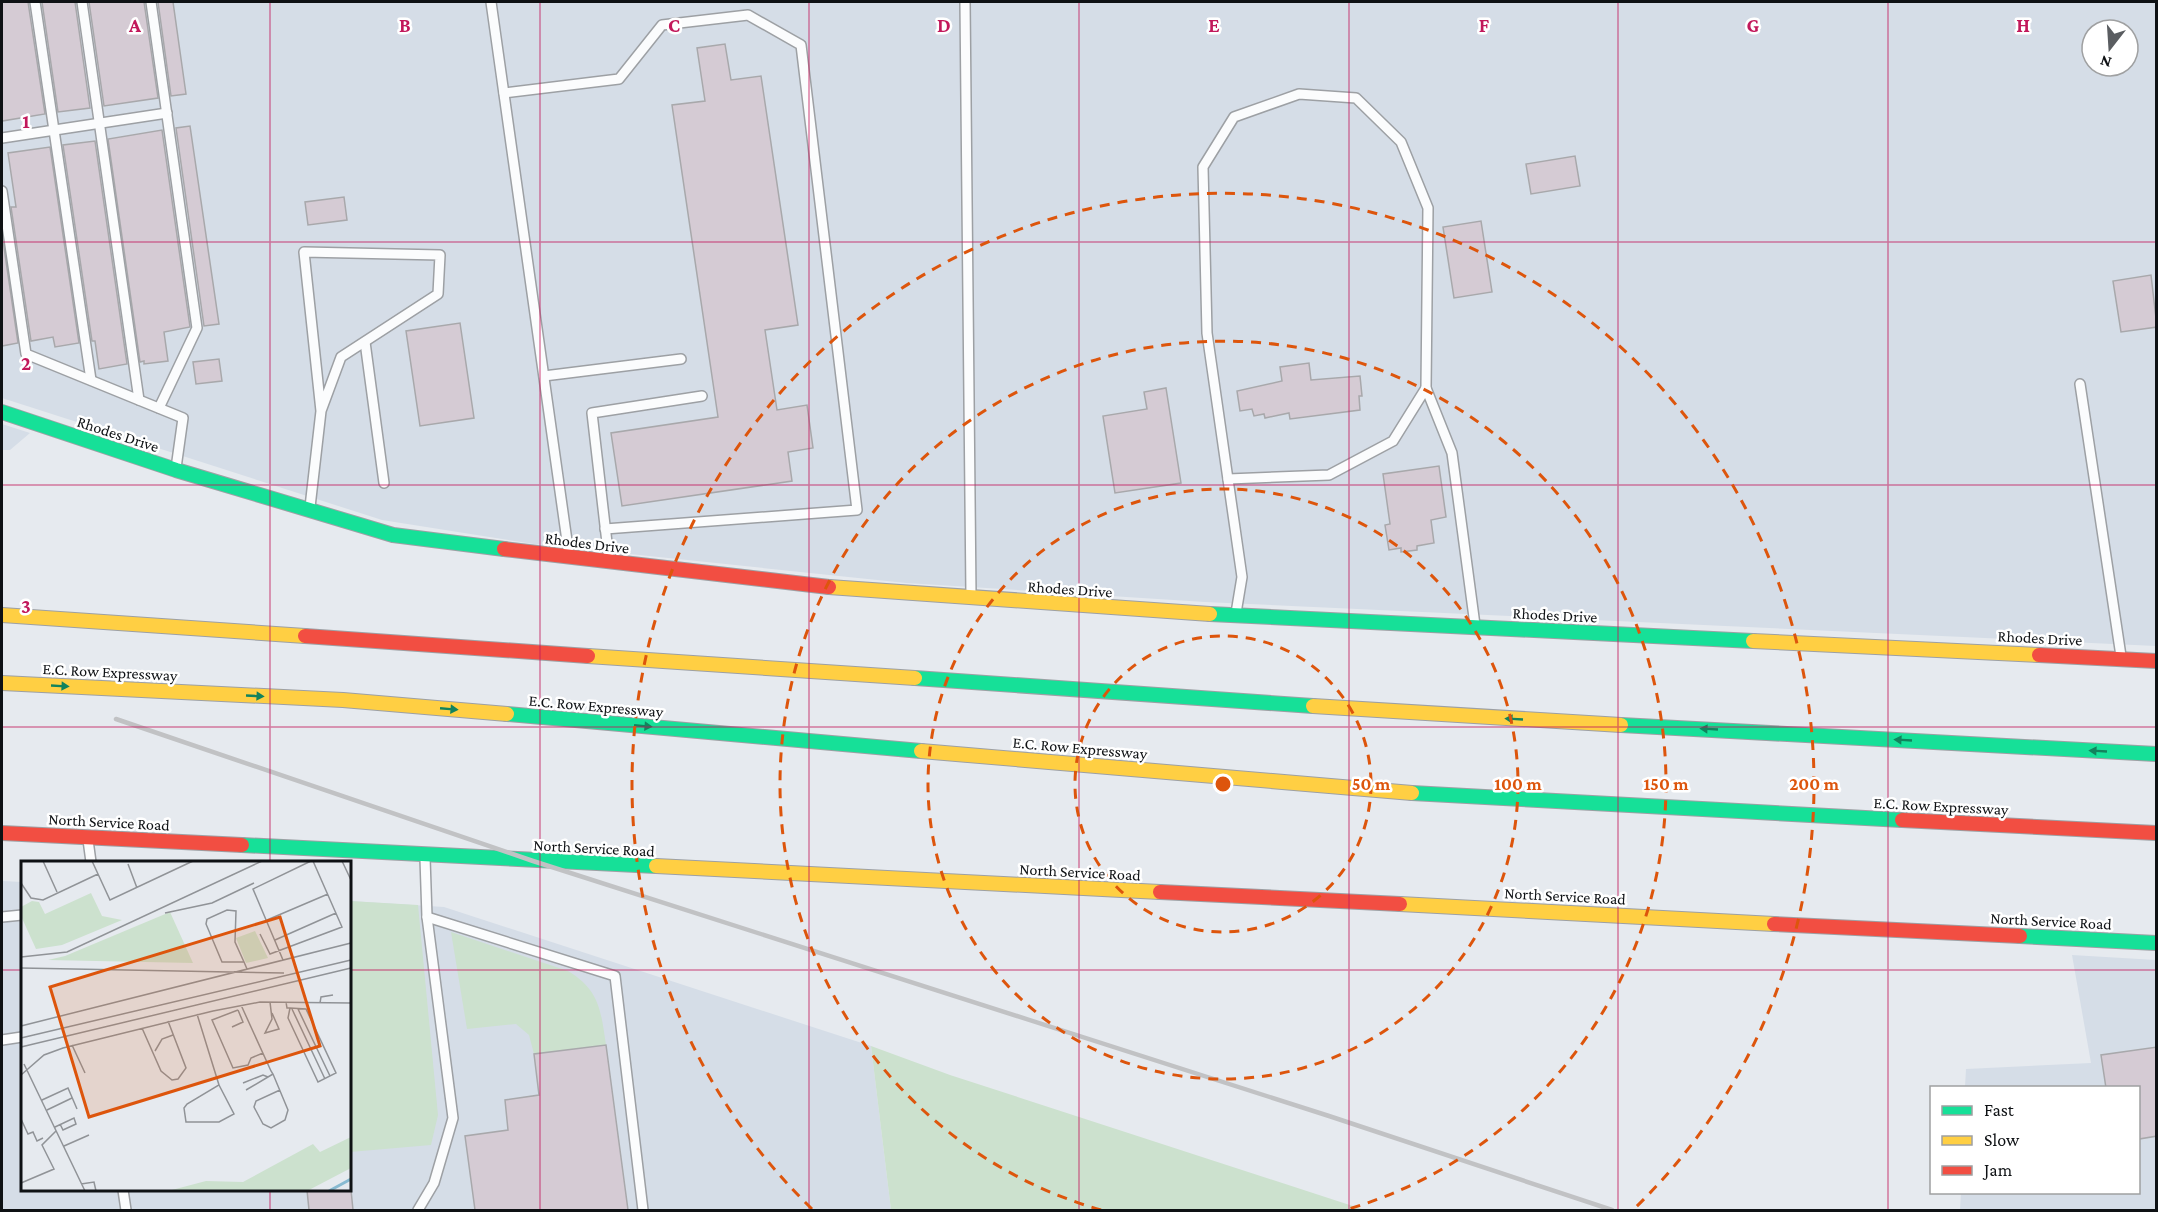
<svg xmlns="http://www.w3.org/2000/svg" width="2158" height="1212" viewBox="0 0 2158 1212" font-family="'Crimson Pro',serif">
<rect width="100%" height="100%" fill="#e6eaef"/>
<g fill="#d5dde7" fill-rule="evenodd">
<path d="M2,2H2156V646L1205,602L906,583L534,544L382,520L2,398ZM2092,30H2128V66H2092Z"/>
<path d="M2,424L30,433L10,450H2Z"/>
<path d="M2,881L22,882V1190H350V901L444,907L871,1046L891,1210H2Z"/>
<path d="M2072,955L2156,960V1210H1960L1961,1193L2138,1192V1088L1965,1087L1966,1069L2091,1063Z"/>
</g>
<g fill="#cce1ce">
<path d="M350,901L418,905L438,1115L431,1145L350,1152Z"/>
<path d="M451,932L568,971C600,990 601,1012 606,1045L534,1054L529,1035L516,1024L467,1029Z"/>
<path d="M871,1046L950,1075L1365,1210H891Z"/>
</g>
<g fill="#d5cbd4" stroke="#a8a8ab" stroke-width="1.5">
<path d="M2,2H28L45,114L2,121Z"/>
<path d="M42,2H75L90,108L58,112Z"/>
<path d="M89,2H144L158,98L104,106Z"/>
<path d="M158,2H173L186,94L171,96Z"/>
<path d="M725,44L731,80L761,76L798,325L765,330L777,410L807,405L813,448L788,452L792,481L622,506L611,433L718,417L672,105L705,101L697,48Z"/>
<path d="M190,126L219,324L204,326L176,128Z"/>
<path d="M162,130L190,327L164,332L168,361L144,364V361L140,362L108,139Z"/>
<path d="M95,141L127,364L99,369L95,341H92L63,145Z"/>
<path d="M50,147L79,343L55,347L53,337L31,341L11,207H16L8,153Z"/>
<path d="M1575,156L1580,186L1531,194L1526,164Z"/>
<path d="M344,197L347,220L308,225L305,202Z"/>
<path d="M1481,221L1492,292L1454,298L1443,227Z"/>
<path d="M2,234L18,343L2,346Z"/>
<path d="M2151,275L2157,327L2121,332L2113,281Z"/>
<path d="M460,323L474,418L420,426L406,331Z"/>
<path d="M219,359L222,381L196,384L193,362Z"/>
<path d="M1309,363L1311,380L1360,376L1362,396H1359L1360,410L1290,419L1289,413L1265,418L1264,414L1254,416L1252,409L1240,411L1237,391L1282,381L1280,367Z"/>
<path d="M1166,388L1181,483L1115,493L1103,416L1147,409L1144,392Z"/>
<path d="M1439,466L1446,517L1431,520L1434,543L1417,546V550L1401,552V548L1389,550L1385,525L1390,524L1383,474Z"/>
<path d="M606,1045L628,1210H475L465,1136L508,1130L505,1100L539,1095L534,1054Z"/>
<path d="M2157,1047V1136L2139,1139V1088H2106L2101,1055Z"/>
<path d="M307,1190H351L353,1210H309Z"/>
</g>
<g fill="none" stroke-linecap="round" stroke-linejoin="round">
<defs>
<g id="lane">
<path d="M35,2L91,380"/>
<path d="M82,2L139,400"/>
<path d="M151,2L197,328L159,408"/>
<path d="M491,2L569,555"/>
<path d="M965,2L971,596"/>
<path d="M504,93L619,79L662,25L748,15L801,45L857,510L605,529"/>
<path d="M2,138L167,113"/>
<path d="M2,191L26,354L183,418L176,468"/>
<path d="M365,342L384,483"/>
<path d="M544,376L681,359"/>
<path d="M2080,384L2121,656"/>
<path d="M1228,479L1329,475L1393,441L1426,388"/>
<path d="M310,507L321,411L341,357L438,294L440,255L304,252L321,411"/>
<path d="M609,560L592,413L702,396"/>
<path d="M1236,613L1242,577L1207,333L1203,167L1234,117L1299,94L1356,98L1401,142L1428,208L1426,388L1452,453L1475,625"/>
<path d="M88,840L91,862"/>
<path d="M2,917L22,915"/>
<path d="M427,917L615,976L643,1210"/>
<path d="M2,1040L22,1037"/>
<path d="M123,1190L126,1210"/>
<path d="M418,1210L434,1183L453,1118L427,917L425,858"/>
</g>
<g id="fast">
<path d="M2,412L176,470L393,535L504,549"/>
<path d="M1210,614L1753,641"/>
<path d="M915,678L1313,706"/>
<path d="M507,714L921,751"/>
<path d="M1621,725L2156,754"/>
<path d="M1412,793L1902,820"/>
<path d="M242,845L656,866"/>
<path d="M2020,936L2156,943"/>
</g>
<g id="slow">
<path d="M829,587L1210,614"/>
<path d="M2,615L305,636"/>
<path d="M1753,641L2039,655"/>
<path d="M588,656L915,678"/>
<path d="M2,683L343,700L507,714"/>
<path d="M1313,706L1621,725"/>
<path d="M921,751L1412,793"/>
<path d="M656,866L1160,892"/>
<path d="M1400,904L1774,924"/>
</g>
<g id="jam">
<path d="M504,549L829,587"/>
<path d="M305,636L588,656"/>
<path d="M2039,655L2156,661"/>
<path d="M1902,820L2156,833"/>
<path d="M2,833L242,845"/>
<path d="M1160,892L1400,904"/>
<path d="M1774,924L2020,936"/>
</g>
</defs>
<use href="#lane" stroke="#9da0a4" stroke-width="12"/>
<use href="#fast" stroke="#9da0a4" stroke-width="16"/>
<use href="#slow" stroke="#9da0a4" stroke-width="16"/>
<use href="#jam" stroke="#9da0a4" stroke-width="16"/>
<use href="#lane" stroke="#fbfcfd" stroke-width="9"/>
<use href="#fast" stroke="#16e098" stroke-width="14"/>
<use href="#slow" stroke="#ffcf43" stroke-width="14"/>
<use href="#jam" stroke="#f24e42" stroke-width="14"/>
<path stroke="#c1c2c4" stroke-width="4.5" d="M116,719L533,861L1329,1116L1612,1210"/>
</g>
<defs><path id="oneway-solid" d="M-6-.8H1V-3.2L6.5 0L1 3.2V.8H-6Z" transform="scale(1.5)"/></defs>
<g fill="#12835d">
<use href="#oneway-solid" transform="translate(60 686) rotate(3)"/>
<use href="#oneway-solid" transform="translate(255 696) rotate(3)"/>
<use href="#oneway-solid" transform="translate(449 709) rotate(5)"/>
<use href="#oneway-solid" transform="translate(1514 719) rotate(-177)"/>
<use href="#oneway-solid" transform="translate(643 726) rotate(5)"/>
<use href="#oneway-solid" transform="translate(1709 729) rotate(-177)"/>
<use href="#oneway-solid" transform="translate(1903 740) rotate(-177)"/>
<use href="#oneway-solid" transform="translate(2098 751) rotate(-177)"/>
</g>
<path fill="none" stroke="#c2185b" stroke-width="1.5" stroke-opacity="0.55" d="M270,2V862M540,2V1210M809,2V1210M1079,2V1210M1349,2V1210M1618,2V1210M1888,2V1210M2,242H2156M2,485H2156M2,727H2156M2,970H22M350,970H2156M270,1190V1210"/>
<g fill="none" stroke="#dd550c" stroke-width="3" stroke-dasharray="10 8">
<circle cx="1223" cy="784" r="148"/>
<circle cx="1223" cy="784" r="295"/>
<path d="M1101 1210A443 443 0 1 1 1345 1210"/>
<path d="M812 1209A591 591 0 1 1 1634 1209"/>
</g>
<g text-anchor="middle" dominant-baseline="central" stroke-width="5" stroke-linejoin="round" paint-order="stroke">
<g font-size="16" fill="#0e1114" stroke="#fff">
<text transform="translate(118 434) rotate(18)">Rhodes Drive</text>
<text transform="translate(587 543) rotate(7)">Rhodes Drive</text>
<text transform="translate(1070 589) rotate(4)">Rhodes Drive</text>
<text transform="translate(1555 615) rotate(3)">Rhodes Drive</text>
<text transform="translate(2040 638) rotate(3)">Rhodes Drive</text>
<text transform="translate(110 672) rotate(3)">E.C. Row Expressway</text>
<text transform="translate(596 706) rotate(5)">E.C. Row Expressway</text>
<text transform="translate(1080 748) rotate(5)">E.C. Row Expressway</text>
<text transform="translate(1941 806) rotate(3)">E.C. Row Expressway</text>
<text transform="translate(109 822) rotate(3)">North Service Road</text>
<text transform="translate(594 848) rotate(3)">North Service Road</text>
<text transform="translate(1080 872) rotate(3)">North Service Road</text>
<text transform="translate(1565 896) rotate(3)">North Service Road</text>
<text transform="translate(2051 921) rotate(3)">North Service Road</text>
</g>
</g>
<g transform="translate(21 861)">
<rect width="330" height="330" fill="#e6eaef"/>
<path d="M70,32L81,55L101,59L41,84L15,88L0,55V46L11,40L18,41L24,53ZM149,51L172,102L27,99L44,95ZM234,70L247,97L225,102L215,77ZM330,276V307L286,330H147L185,320L222,321L292,283L299,291Z" fill="#cce1ce"/>
<path fill="none" stroke="#88bad1" stroke-width="3" d="M308,330L330,318"/>
<path fill="none" stroke="#909397" stroke-width="1.5" d="M22,0L36,31M71,0L89,39L172,0M321,0L330,19M107,3L116,27M0,22L10,37L22,39L77,13M144,52L191,42L233,22M246,59L307,33M239,73L249,93L321,66L292,0M254,79L315,52M0,96L46,91L241,0M262,99L232,28L290,0M223,101H201L185,63L186,58L206,49L215,50L214,81L223,101L226,108M0,107L263,112M249,141L251,158L244,172L258,168L251,152M265,141L266,147H269L285,148L315,212L297,221L267,157L269,147M299,142L300,136L312,134M220,144L250,210L252,213L267,249L264,259L250,267L242,263L233,246L235,240L259,229M271,148L304,218M277,148L309,215M217,149L191,159L212,207L227,204L230,197L242,192M176,153L198,224L166,243L163,247L165,261H198L213,253L198,224M0,165L330,82M211,166L222,161L217,149M121,167L140,210L151,219L157,218L165,207L147,160M0,177L330,99M51,184L64,212M0,186L330,107M134,190L141,178L152,174M3,203L64,330M0,214L23,194L42,187L192,150L239,141L330,142M222,222L242,214L247,216M225,229L252,213M21,239L47,227L56,248M26,249L51,237M0,258L7,273L12,271L16,280L22,277M34,266L53,257L55,263L42,269L39,263M43,285L68,274M0,322L33,308L21,284L35,270M60,323L73,321L75,330"/>
<path fill="#dd550c" fill-opacity="0.15" stroke="#dd550c" stroke-width="3" d="M259,56L299,185L68,256L29,126Z"/>
<rect width="330" height="330" fill="none" stroke="#0e1114" stroke-width="3"/>
</g>
<g font-size="20" text-anchor="middle" font-weight="bold" fill="#c2185b" stroke="#fff" stroke-width="5" stroke-linejoin="round" paint-order="stroke">
<text x="135" y="32">A</text>
<text x="405" y="32">B</text>
<text x="674" y="32">C</text>
<text x="944" y="32">D</text>
<text x="1214" y="32">E</text>
<text x="1484" y="32">F</text>
<text x="1753" y="32">G</text>
<text x="2023" y="32">H</text>
<text x="26" y="128">1</text>
<text x="26" y="370">2</text>
<text x="26" y="613">3</text>
</g>
<circle cx="1223" cy="784" r="9" fill="#dd550c" stroke="#fff" stroke-width="3"/>
<g font-size="18" text-anchor="middle" font-weight="bold" fill="#dd550c" stroke="#fff" stroke-width="5" stroke-linejoin="round" paint-order="stroke">
<text x="1371" y="790">50 m</text>
<text x="1518" y="790">100 m</text>
<text x="1666" y="790">150 m</text>
<text x="1814" y="790">200 m</text>
</g>
<rect width="2158" height="1212" fill="none" stroke="#0e1114" stroke-width="6"/>
<rect x="1930" y="1086" width="210" height="108" fill="#ffffff" stroke="#9fa0a1" stroke-width="1.5"/>
<rect x="1942" y="1106" width="30" height="9" fill="#16e098" stroke="#9fa0a1" stroke-width="1.5"/>
<text x="1984" y="1116" font-size="18" fill="#0e1114">Fast</text>
<rect x="1942" y="1136" width="30" height="9" fill="#ffcf43" stroke="#9fa0a1" stroke-width="1.5"/>
<text x="1984" y="1146" font-size="18" fill="#0e1114">Slow</text>
<rect x="1942" y="1166" width="30" height="9" fill="#f24e42" stroke="#9fa0a1" stroke-width="1.5"/>
<text x="1984" y="1176" font-size="18" fill="#0e1114">Jam</text>
<g transform="translate(2110 48) rotate(197)"><circle r="28" fill="#ffffff" stroke="#9fa0a1" stroke-width="1.5"/>
<path d="M0-4.5L10 22L0 15L-10 22Z" fill="#5a5d61"/>
<text y="-9" font-size="16" font-weight="bold" text-anchor="middle" fill="#0e1114">N</text>
</g>
</svg>
